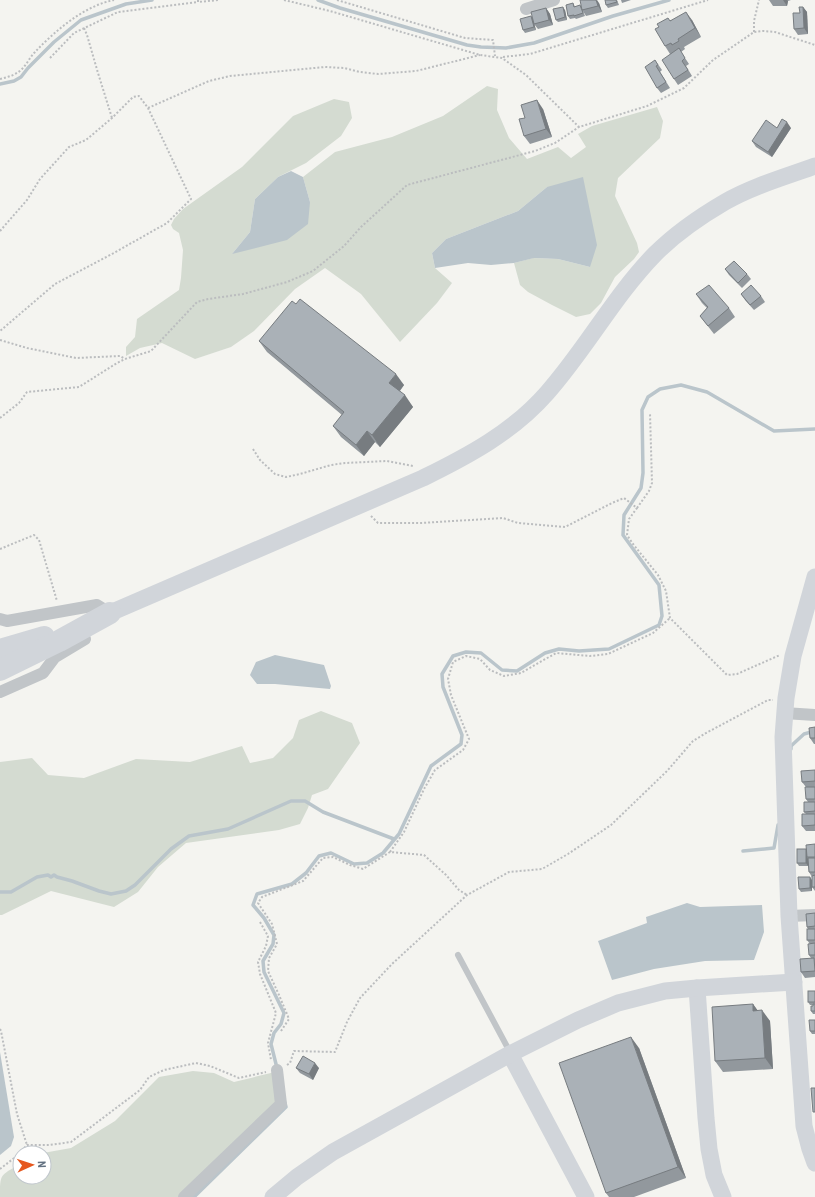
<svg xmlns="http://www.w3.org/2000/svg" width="815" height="1197" viewBox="0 0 815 1197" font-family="'Roboto Condensed',sans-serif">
<rect width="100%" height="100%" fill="#f4f4f0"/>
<g fill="#d4dbd1">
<path d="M487,86L498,89L497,110L509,138L527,159L558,147L571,158L586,147L578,134L592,126L657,107L663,121L660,138L618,178L615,196L637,243L639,252L634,259L615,277L601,303L590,314L576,317L552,305L528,292L520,285L514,263L533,258L558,259L590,267L547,187L518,211L446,239L432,253L435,268L452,283L437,303L400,342L361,294L325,268L295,289L254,331L231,347L195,359L162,343L140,348L126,356V347L135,337L137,319L179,290L181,278L183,250L179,233L173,229L171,225L174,219L183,209L242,167L293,116L334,99L349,102L352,118L341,136L306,163L278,177L255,199L250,232L232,254L310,202L303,177L335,152L392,137L443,116Z"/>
<path d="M321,711L352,723L360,743L328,789L312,795L308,808L300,824L279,830L186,843L158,867L138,892L114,907L51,891L2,915H0V762L32,758L48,775L84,778L136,759L190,762L242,746L250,763L273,758L293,738L299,720Z"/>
<path d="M193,1071L214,1073L234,1082L275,1072L278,1101L180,1197H0C0,1173 0,1176 20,1164V1177H44V1153H43L71,1148L115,1121L159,1077Z"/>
</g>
<g fill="#bac5cb">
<path d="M291,171L303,177L310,202L308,224L287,240L232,254L250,232L255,199L278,177Z"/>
<path d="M583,177L597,245L590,267L558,259L534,258L514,263L491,265L468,263L435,268L432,253L446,239L518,211L547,187Z"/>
<path d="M275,655L324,665L331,686L330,689L275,684H257L250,675L256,662Z"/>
<path d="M687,903L700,907L762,905L764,932L754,960L705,961L654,969L612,980L598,941L647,923L646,917Z"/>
<path d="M0,1052L14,1137L11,1146L0,1155Z"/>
</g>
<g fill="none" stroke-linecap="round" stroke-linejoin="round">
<g stroke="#bac5cb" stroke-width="3.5">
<path d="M318,0L340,8L467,45L481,47L506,48L534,43L613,16L669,0"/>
<path d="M0,84L14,81L21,77L28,68L54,42L81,20L126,4L152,0"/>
<path d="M791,749V746L804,734L815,731"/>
<path d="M743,851L774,848L778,825"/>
<path d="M0,892H11L37,877L48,875L51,877L54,875L57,877L72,881L99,891L111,894L126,891L135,885L171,849L189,836L228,829L291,801H305L323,812L394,839"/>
<path d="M277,1068L271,1044L274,1033L281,1024L284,1013L264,972L263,961L273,944L274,935L264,918L253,905L257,894L292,884L306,873L319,856L331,853L354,864L367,863L383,853L399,834L431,766L461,744L462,735L443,687L442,674L453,656L466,652L481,653L502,670L517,671L545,653L559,649L579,651L609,649L659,625L662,616L659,585L623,535L624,515L641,488L643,473L642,410L648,397L660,389L681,385L707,392L774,431L815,429"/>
<path d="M194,1197L286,1107L285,1103"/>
</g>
<g stroke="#bbbdbf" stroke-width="2" stroke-dasharray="2 2" stroke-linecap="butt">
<path d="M198,0V2L219,0"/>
<path d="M284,0L330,11L480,55L502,58L526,75L579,127"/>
<path d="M337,0L465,38L493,40L495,56"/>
<path d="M84,28L87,35L98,73L112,118"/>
<path d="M754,32V21L759,0"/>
<path d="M503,57L530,54L708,0"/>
<path d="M50,58L74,33L118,12L198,2"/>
<path d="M0,79C8,77 16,75 22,69C27,64 30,57 35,52C56,30 84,6 114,0"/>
<path d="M148,108L209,81L230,76L325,67L344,68L360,72L378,74L416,71L480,55"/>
<path d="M0,231L27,200L40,179L69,147L86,140L112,118L133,97L139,96L148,108L191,199L167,223L112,254L55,284L0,331"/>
<path d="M0,340L27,348L76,358L120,356L125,359"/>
<path d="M0,418L19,403L27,392L79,387L117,363L125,359L151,351L197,302L208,299L243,294L287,282L313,271L344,246L361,227L407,185L535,151L555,143L579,127L647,106L684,88L713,60L754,32L763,31L775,32L815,45"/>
<path d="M253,449L260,460L275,474L286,477L300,474L331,465L345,463L387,461L413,466"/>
<path d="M637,508L649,491L652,483L650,413"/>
<path d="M371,516L378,523H421L503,518L518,523L565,527L612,503L624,498L637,508L629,519L627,535L633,544L658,575L666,591L670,618L727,675L737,674L780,655"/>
<path d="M0,549L34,535L39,540L57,601"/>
<path d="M390,852L404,832L424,789L435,770L463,750L469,739L451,695L448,679L453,662L466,656L480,659L490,670L504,676L521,673L556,653L590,656L608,654L653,633L670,618"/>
<path d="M260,922L268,936L266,946L258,962L260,974L276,1013L268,1043L271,1060"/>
<path d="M0,1029L1,1031L17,1114L27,1145"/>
<path d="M281,1031L289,1019L279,995L268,971L269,958L277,944L272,924L258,903L262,897L303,881L323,858L333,857L350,865L363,869L390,852L424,855L446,875L459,890L467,895"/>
<path d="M287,1065L290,1063L294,1051L335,1052L347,1022L360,998L392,964L467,895L509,872L542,869L568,854L611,825L667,771L693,741L706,733L768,700H773"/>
<path d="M0,1169L18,1155L27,1145H49L71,1142L140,1090L149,1077L164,1070L196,1063L210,1066L239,1078L266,1072"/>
</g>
<path stroke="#c1c5c8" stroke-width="6" d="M458,955L510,1052"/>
<g stroke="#c1c5c8" stroke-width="12">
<path d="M526,9L554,0"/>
<path d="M0,619L7,621L97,605L110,613L109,615"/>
<path d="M0,692L43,673L55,657L85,639"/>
<path d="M784,713L815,715"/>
<path d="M789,916L815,915"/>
<path d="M184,1197L281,1104L277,1070"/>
</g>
<g stroke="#d1d5da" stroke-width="17">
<path d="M815,577L793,656L786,698L783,737L789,916L804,1126L810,1149L815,1163"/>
<path d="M110,613L423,478C468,456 513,432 547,393C586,349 614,296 655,254C675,234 701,216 725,202C753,186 785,177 815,166"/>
<path d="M697,988L706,1118L709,1149L714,1175L723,1197"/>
<path d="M510,1054L586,1197"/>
<path d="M273,1197L297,1177L333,1152L510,1054L578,1020L618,1003L665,991L697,988L794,982"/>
</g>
<g stroke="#d1d5da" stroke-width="22">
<path d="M0,650L44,637"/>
<path d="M0,670L59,641L110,613"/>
</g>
</g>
<g fill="#92989d">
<path d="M617,0L619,5L608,8L606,5Z"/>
<path d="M621,0H631L622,3Z"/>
<path d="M769,0H791L788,1L787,6H773Z"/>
<path d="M573,3L575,7L580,5L581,7L599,3L602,12L586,16L583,11L585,16L576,19L575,18L570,19L568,16Z"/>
<path d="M803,7L807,12L808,34L798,35L794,29L800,13Z"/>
<path d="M546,8L550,14L553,25L538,29L534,24L536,30L525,33L523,30L531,16L533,19Z"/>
<path d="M565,10L567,20L558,22L556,20Z"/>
<path d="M670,20H692L701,37L684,47L685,49L681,52L689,64L686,66L692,76L678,85L674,79L670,54L665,46Z"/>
<path d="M655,60L662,70L660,72L670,88L661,93L657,88Z"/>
<path d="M543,109L552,137L530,144L524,136L525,118Z"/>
<path d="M777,128H791L772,157L756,147L752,141Z"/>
<path d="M725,269L747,274L751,279L742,288L729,275Z"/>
<path d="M696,294L729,308L735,317L714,334L700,316L707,308L702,303Z"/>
<path d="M741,294L761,296L765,302L754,310L745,300Z"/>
<path d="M296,304L404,385L400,391L413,407L380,447L375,442L364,456L341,437L333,426L342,415L267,352L259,341Z"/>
<path d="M815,727V744H814L810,738Z"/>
<path d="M815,770V831H806L802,826L806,814L804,812L808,802L806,799V787L802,782Z"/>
<path d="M815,844V891L812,887V877L809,872L808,866H799L797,863L806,849Z"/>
<path d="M812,880V891L801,892L799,889Z"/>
<path d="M815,913V977L805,978L801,972L811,958L809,955L810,944L807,940L808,929L807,927Z"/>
<path d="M815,991V1014H813L811,1011L813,1005H810L808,1002Z"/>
<path d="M753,1004L757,1010L770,1021L773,1069L723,1072L715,1061Z"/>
<path d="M815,1020V1034H812L810,1031Z"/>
<path d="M639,1048L686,1178L634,1197H609L606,1193Z"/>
<path d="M296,1068H319L313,1080L300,1073Z"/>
</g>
<g fill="#777c80">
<path d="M596,0H597L599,3L602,12L598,6Z"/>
<path d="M783,0H787L788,1L787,6Z"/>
<path d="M563,7L565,10L567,20L565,17Z"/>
<path d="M803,7L807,12L808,34L804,28Z"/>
<path d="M546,8L550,14L553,25L549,20Z"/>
<path d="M686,12L692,20L701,37L695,28Z"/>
<path d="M531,16L533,19L536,30L534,27Z"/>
<path d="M537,100L543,109L552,137L546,129Z"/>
<path d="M787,122L791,128L772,157L768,152Z"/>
<path d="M396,374L404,385L397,394L389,383Z"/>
<path d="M405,395L413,407L380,447L372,435Z"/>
<path d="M367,431L375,442L364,456L356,445Z"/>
<path d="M806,849L807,857L808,859V866L806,863Z"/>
<path d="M810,877L812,880V891L810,888Z"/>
<path d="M753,1004L761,1015L753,1011Z"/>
<path d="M762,1010L770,1021L773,1069L765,1058Z"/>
<path d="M631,1037L639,1048L686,1178L678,1167Z"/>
<path d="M315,1063L319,1068L313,1080L309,1074Z"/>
</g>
<g fill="#aab1b7" stroke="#777c80">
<path d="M580,0H596L598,6L582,10Z"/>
<path d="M605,0H616L617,2L606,5Z"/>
<path d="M573,3L574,7L580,5L583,13L574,16V15L568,16L566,5Z"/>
<path d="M563,7L565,17L556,20L553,9Z"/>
<path d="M799,7H803L804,28L794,29L793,13H800Z"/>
<path d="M546,8L549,20L534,24L531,12Z"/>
<path d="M686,12L695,28L678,39L679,41L672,45L671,43L665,46L655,29L659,27L657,24L668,18L670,21Z"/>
<path d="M531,16L534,27L523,30L520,19Z"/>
<path d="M679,48L685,58L682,61L688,70L674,79L662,60Z"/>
<path d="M655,60L658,65L656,66L666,82L657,88L645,67Z"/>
<path d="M537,100L546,129L524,136L519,119L525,118L521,105Z"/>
<path d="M782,119L787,122L768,152L752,141L766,120L777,128Z"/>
<path d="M734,261L747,274L738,283L725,269Z"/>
<path d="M709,285L729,308L708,326L700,316L708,307L696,294Z"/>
<path d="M751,285L761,296L750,305L741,294Z"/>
<path d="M300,299L396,374L389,383L405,395L372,435L367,431L356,445L333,426L344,412L259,341L292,301L296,304Z"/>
<path d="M815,727V738H810L809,728Z"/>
<path d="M815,770V781L802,782L801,771Z"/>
<path d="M805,787H815V799H806Z"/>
<path d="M804,802H815V811L804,812Z"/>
<path d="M802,814H815V825L802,826Z"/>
<path d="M815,844V857H807L806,845Z"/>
<rect x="797" y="849" width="9" height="14"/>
<path d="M808,858H815V872H809Z"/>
<path d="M815,875V887H812V876Z"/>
<path d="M798,877H810V888L799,889Z"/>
<path d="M815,913V926L807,927L806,914Z"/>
<rect x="807" y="929" width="8" height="11"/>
<path d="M815,943V955H809L808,944Z"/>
<path d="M814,958L815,971L801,972L800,959Z"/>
<rect x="808" y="991" width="7" height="11"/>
<path d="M753,1004V1011L762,1010L765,1058L715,1061L712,1007Z"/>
<path d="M813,1004H815V1011H811V1006H813Z"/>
<path d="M809,1020H815V1031H810Z"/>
<path d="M631,1037L678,1167L606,1193L559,1063Z"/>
<path d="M303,1056L315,1063L309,1074L296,1068Z"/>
<path d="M811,1088H815V1112H813Z"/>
</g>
<g transform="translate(32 1165) rotate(87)"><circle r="19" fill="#ffffff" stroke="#c1c7cd"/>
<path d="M0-3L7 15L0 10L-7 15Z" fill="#e6581f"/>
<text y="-6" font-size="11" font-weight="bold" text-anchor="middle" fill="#637282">N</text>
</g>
</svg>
